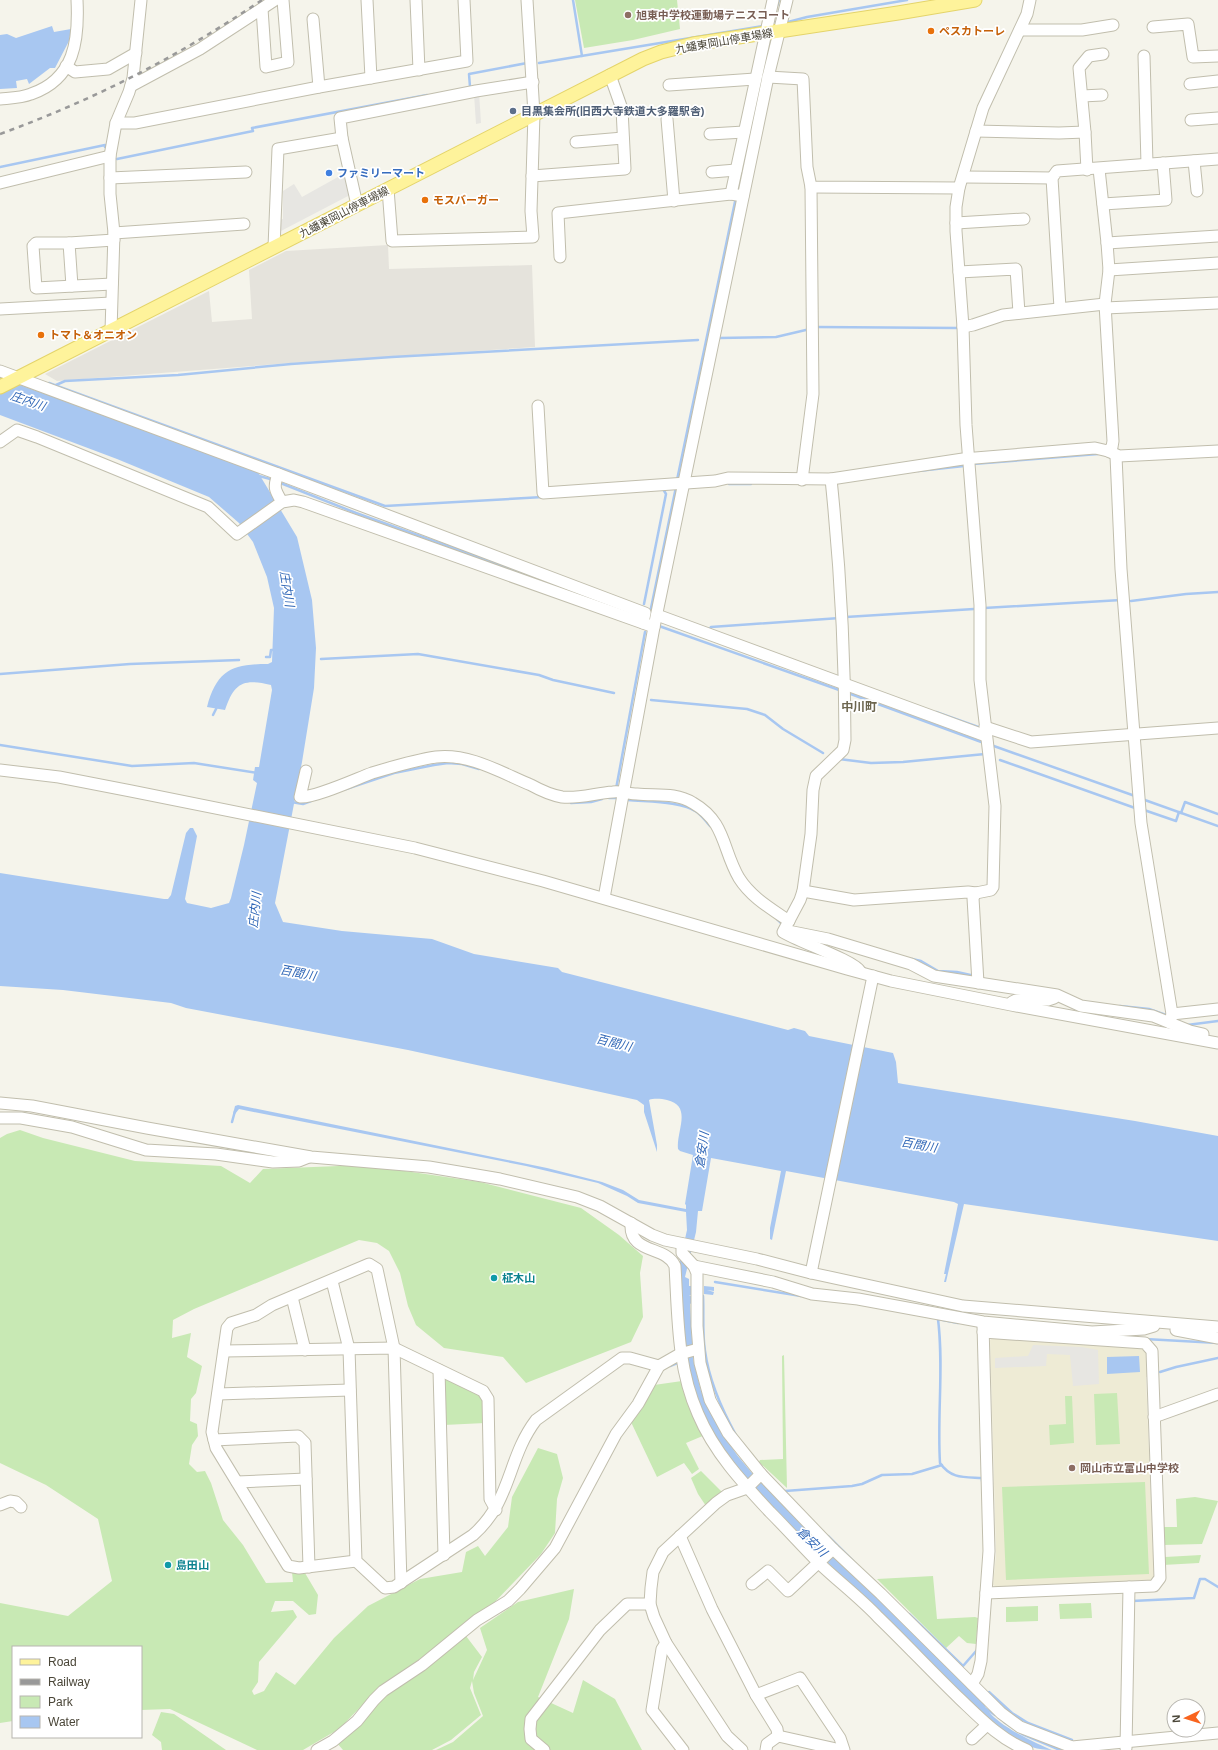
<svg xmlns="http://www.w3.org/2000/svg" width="1218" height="1750" viewBox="0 0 1218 1750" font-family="Arial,'Noto Sans JP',sans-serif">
<rect width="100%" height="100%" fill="#f5f4eb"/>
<path fill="#e5e3dc" d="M388,245L389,269L532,265L535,347L291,363L57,381L45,374L209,291L212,322L252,319L249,270L286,251Z"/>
<path fill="#eeebd5" d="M995,1336L1144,1347L1148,1351L1149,1377H1146L1154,1576L1150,1580L997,1587L993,1585L996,1554L990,1340Z"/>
<g fill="#c8e9b4">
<path d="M575,0H677L680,29L633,40L584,48Z"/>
<path d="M20,1130L43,1138L135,1161L221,1166L250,1183L263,1169L364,1165L480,1182L581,1208L619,1235L643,1256L640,1273L643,1317L631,1342L526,1383L503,1357L444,1348L416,1325L408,1306L400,1273L389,1251L377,1243L359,1240L194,1309L173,1320L172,1338L191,1333L187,1357L202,1366L196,1393L191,1399L190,1421L197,1424L198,1436L192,1445L189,1464L197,1472L205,1471L211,1483L223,1520L243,1545L266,1583L293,1582L292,1572L305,1573L318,1595L316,1614L309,1615L293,1601H275L271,1612L293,1610L297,1617L259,1662L258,1682L252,1691L254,1695L264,1691L276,1672L295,1685L334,1638L368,1606L420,1579L462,1572L466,1552L478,1546L485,1556L508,1527L512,1497L538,1448L557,1454L563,1478L557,1499L555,1533L541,1554L490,1607L374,1693L339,1729L303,1750H257L170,1709L141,1710V1647H13V1721L0,1723V1603L68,1616L112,1581L98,1519L46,1485L0,1463V1138L7,1134Z"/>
<path d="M784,1355L787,1488L759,1462L760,1460L783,1459L782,1356Z"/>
<path d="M447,1377L481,1394L484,1400L485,1423L444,1425L443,1379Z"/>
<path d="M682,1381L705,1435L686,1443L699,1469L692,1474L684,1463L657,1477L631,1422L642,1409L654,1385Z"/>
<path d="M1117,1393L1120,1444L1096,1445L1094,1394Z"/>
<path d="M1065,1396H1072L1074,1443L1050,1445L1049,1425L1066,1424Z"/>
<path d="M701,1471L722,1492L706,1506L698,1494L691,1478Z"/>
<path d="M1145,1482L1149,1574L1006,1580L1002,1487Z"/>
<path d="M1195,1497L1218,1501L1202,1544L1163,1545L1161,1529L1164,1527H1177L1176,1499Z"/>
<path d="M1201,1555L1199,1563L1163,1565L1165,1557Z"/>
<path d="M933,1576L937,1619L975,1617L978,1618L976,1644L967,1643L959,1636L946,1648L877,1579Z"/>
<path d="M574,1589L569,1619L538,1697L573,1713L583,1680L615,1699L642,1750H436L453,1742L483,1716L474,1693L472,1681L470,1688L481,1715L451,1740L432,1750H343L337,1743L359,1727L381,1700L466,1636L482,1657L474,1672L473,1680L487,1650L480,1628L518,1602Z"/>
<path d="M1091,1603L1092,1618L1060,1619L1059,1604Z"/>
<path d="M1038,1606V1621L1006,1622V1607Z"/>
<path d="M161,1712L174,1714L226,1750H162L161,1742L152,1735Z"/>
</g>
<g fill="#e7e6e2">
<path d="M479,92L481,123L476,124L474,94Z"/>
<path d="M347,172L350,195L279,232V220L283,219V191L294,184L302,197Z"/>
<path d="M1033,1345L1082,1347L1098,1350L1099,1384L1073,1386L1070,1355L1047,1354L1046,1366L995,1368V1358L1028,1356Z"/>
</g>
<g fill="#a8c7f1">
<path d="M52,26L54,32L71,29L69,41L55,68H50L29,84L27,79L16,81L17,88L0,89V35L7,34L16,38Z"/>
<path d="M0,378L256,469L297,537L312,600L316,648L314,688L302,762L275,903L283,922L342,931L432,939L474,954L558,968L562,972L788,1030L794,1028L805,1031L809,1036L888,1052L893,1053L896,1062L898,1083L903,1084L1135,1121L1218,1136V1241L964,1204L946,1282H944L946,1274H944L958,1204L954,1202L786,1171L772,1240L770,1239V1228L781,1171L711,1158L702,1211H698L696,1232L685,1277L689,1279V1286H691V1295H689L691,1296L692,1303L690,1304L693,1359L701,1391L719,1428L737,1455L752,1473L767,1487L816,1540L886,1606L984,1703C989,1722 1035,1743 1052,1750C1023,1750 1007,1734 985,1717L812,1547L763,1497L730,1460L700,1411L684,1357L678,1270L687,1230L686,1212L638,1203L627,1196L598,1183L526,1166L239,1109L235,1114H233L235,1106L238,1105L547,1168L602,1182L623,1190L639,1200L686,1209V1205L685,1204L693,1155L680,1151L678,1149C676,1131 693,1106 667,1100C662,1099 654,1098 649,1100L657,1145V1152L644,1112V1105L637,1100L408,1050L186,1008L171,1003L63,990L0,986V873L164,899H168L171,895L186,833L190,828H193L197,836L185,899L187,903L211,908L229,903L231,898L244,845L257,783L253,780L255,767H259L272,690L271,685C243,678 234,683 225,710L207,707C217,670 232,664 268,664L272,662L274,608L267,577L253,542L239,523L209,497L117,459L0,415Z"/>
<path d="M704,1286L714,1287V1291L707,1290L714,1292L713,1295L704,1294Z"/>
<path d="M1139,1356L1140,1372L1107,1374V1357Z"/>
</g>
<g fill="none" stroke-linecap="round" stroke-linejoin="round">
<g stroke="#a8c7f1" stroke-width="2.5">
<path d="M573,0L582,56"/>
<path d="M777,6L779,0"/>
<path d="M788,22L807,17L907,0"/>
<path d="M539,63L763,26"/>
<path d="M467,88L470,87L469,74L527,63"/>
<path d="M117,159L253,131L252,128L427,95"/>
<path d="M0,167L105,145V147"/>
<path d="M816,327L959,328"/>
<path d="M719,338L776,337L810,329"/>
<path d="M49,383L385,506L543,497"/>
<path d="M56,385L65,381L178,375L291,364L392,357L698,340"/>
<path d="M973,464L1098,454"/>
<path d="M918,471L964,466"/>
<path d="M259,476L274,480"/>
<path d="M677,480L736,197"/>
<path d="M278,482L356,513L540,579"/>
<path d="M729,484H751"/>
<path d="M1131,601L1186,594L1218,592"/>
<path d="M644,604L666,494L663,489"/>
<path d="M984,608L1121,600"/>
<path d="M650,613L676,487"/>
<path d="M846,617L974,609"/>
<path d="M659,626L842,691"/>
<path d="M709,630L711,627L840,618"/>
<path d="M266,657H270L271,650H275"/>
<path d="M321,659L418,654L539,675L553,680L614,693"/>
<path d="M0,674L130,664L239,660"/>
<path d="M848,693L984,743"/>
<path d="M651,700L747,709L765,715L783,729L823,753"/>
<path d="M936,712L981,728"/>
<path d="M213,715L217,707"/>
<path d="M0,745L132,766L194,763L257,773"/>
<path d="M991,745L1135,796"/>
<path d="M839,759L871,763L903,762L985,754"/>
<path d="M1000,760L1135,808"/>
<path d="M346,789L394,773L434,765L448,763L462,764L479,769"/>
<path d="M616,789L645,632"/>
<path d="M609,798H617"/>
<path d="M1142,799L1218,826"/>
<path d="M628,800C648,802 681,801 697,812C702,816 706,821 710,826"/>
<path d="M291,802L303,804L311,801"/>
<path d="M571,803L591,802L602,799"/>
<path d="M1144,810L1176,821L1179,812"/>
<path d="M1181,813L1185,802L1218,814"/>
<path d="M777,919L781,923"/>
<path d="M912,959L921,961L938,971L957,972L975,976"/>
<path d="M1120,1006L1149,1009L1166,1015"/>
<path d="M1187,1025L1218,1021"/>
<path d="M232,1122L235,1111"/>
<path d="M715,1282L801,1296"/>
<path d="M703,1296C704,1314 702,1333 705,1351C709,1381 722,1410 737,1437"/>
<path d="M938,1319C944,1367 937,1415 940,1463C951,1479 964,1477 982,1478V1481"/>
<path d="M938,1319L958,1323"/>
<path d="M1145,1339L1218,1343"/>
<path d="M670,1366L680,1362"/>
<path d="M1160,1372L1176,1367L1218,1358"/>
<path d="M785,1491L852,1486L862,1484L882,1475L912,1474L942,1465"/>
<path d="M828,1536L853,1561"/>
<path d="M1132,1602V1601L1194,1598L1200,1579H1205L1218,1587"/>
<path d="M909,1614L963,1666L977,1650"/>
<path d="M989,1692L1012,1713L1028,1723L1072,1740"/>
<path d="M986,1709L995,1715"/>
<path d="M1004,1722L1022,1734L1060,1750"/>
</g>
<defs>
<g id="minor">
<path d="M367,0L371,78"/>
<path d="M416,0L419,70"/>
<path d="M262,9L266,67L288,62L283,0"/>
<path d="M313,19L319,87"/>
<path d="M1153,27L1188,24L1193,57L1218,56"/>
<path d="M1020,30H1082L1113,25"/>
<path d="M1144,56L1147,164"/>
<path d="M66,66L75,72L108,69L136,53"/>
<path d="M768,77L803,79L807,167L811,187L959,188"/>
<path d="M1190,84L1218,81"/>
<path d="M669,85L755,79"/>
<path d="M131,86L200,49L275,0"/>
<path d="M1082,96L1102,95"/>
<path d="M0,99C10,98 21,98 31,94C75,79 79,40 77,0"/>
<path d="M667,119L674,201"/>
<path d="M1191,120L1218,118"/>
<path d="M116,123H135L319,87L467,61L464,0"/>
<path d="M976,131L1059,133L1085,132L1087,170"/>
<path d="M1085,132L1079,68L1089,56L1103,54"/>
<path d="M710,134L744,132"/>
<path d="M342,138L340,118L476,91L533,82"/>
<path d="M576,142L623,138"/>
<path d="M1194,161L1197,191"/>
<path d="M1099,169L1107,243L1109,270L1105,304L1113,441L1112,447L1108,451"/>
<path d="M712,172L736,170"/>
<path d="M532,176L625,169L622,109L610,75"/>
<path d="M963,177L1052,178"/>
<path d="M110,178L246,172"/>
<path d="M0,183L110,156"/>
<path d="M388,189L392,241L533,237L531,211L534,114L527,0"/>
<path d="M731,194L773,0"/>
<path d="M1103,204L1166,200L1163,163"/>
<path d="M956,223L1024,219"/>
<path d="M114,233L244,224"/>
<path d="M69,243L72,286"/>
<path d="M1107,243L1218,236"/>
<path d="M274,247L278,149L342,138L357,205"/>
<path d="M560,257L558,213L731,194L743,196"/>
<path d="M1109,270L1218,263"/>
<path d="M959,272L1016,269L1019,313"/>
<path d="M112,284L36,288L33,246L36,243H69L114,240"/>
<path d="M1060,308L1052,178L1057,171L1218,159"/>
<path d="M1105,308L1218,303"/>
<path d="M0,309L111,303"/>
<path d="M963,327L973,325L1003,315L1105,304"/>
<path d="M111,331L114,233L110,194V156L116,123L129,92L133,78L141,0"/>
<path d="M0,371L278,474L645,613L643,623"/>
<path d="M538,406L543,493L715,481L728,478L831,479L963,459L1095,448L1108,451L1119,456L1218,451"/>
<path d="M0,442L17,430L37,437L208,507L237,534L282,502L294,500L303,502L654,627"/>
<path d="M1116,456L1121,569L1141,823L1172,1014L1170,1023"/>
<path d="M278,474C273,488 275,490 282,502"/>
<path d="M831,479C840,566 845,652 845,740L843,750L816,776L813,790L811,834L803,891L800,900L783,932C797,941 855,961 860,971"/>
<path d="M802,480L813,394L811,187"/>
<path d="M657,615L986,736"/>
<path d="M985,727L1031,742L1218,728"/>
<path d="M0,770L59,777L131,791L415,848L543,881L847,969L891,981L1011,1005L1218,1043"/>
<path d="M306,771L300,797C315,798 356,779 372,773C392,767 415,760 436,757C469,753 502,773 531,785C540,790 551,795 562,797C579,799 596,793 613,792C621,791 629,794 637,794C656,796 675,792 693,803C726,822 722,849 739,878C751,897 770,908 789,921"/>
<path d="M803,891L854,900L968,892L976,893"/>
<path d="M604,898L654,627L768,77L787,0"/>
<path d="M788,931L828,939L911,964L934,976L1057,995L1081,1006L1153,1016L1190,1031L1203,1034"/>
<path d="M978,983L973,898L976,893L991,890L993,887L995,806L980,680V605L966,425L963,327L956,231V207L959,188L983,108L1027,14L1030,0"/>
<path d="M1012,1002L1016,1000H1048L1054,998"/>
<path d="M1172,1014L1218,1009"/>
<path d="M0,1103L32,1106L147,1128L311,1157L429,1167L500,1179L577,1197L600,1206L652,1235L665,1240L757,1259L811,1273L963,1306L1218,1327"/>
<path d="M0,1118H21L72,1127L146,1150L216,1154L273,1162L299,1161L309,1157"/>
<path d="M631,1223C629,1255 666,1245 675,1266C678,1316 677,1367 698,1414C714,1452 742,1482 770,1512C787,1529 803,1547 820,1564C839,1582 860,1598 878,1617C906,1644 932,1672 960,1699C981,1719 1000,1739 1027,1750"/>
<path d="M682,1244V1253L694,1266L697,1273V1326L700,1363L710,1400L728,1433L761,1474L833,1549L881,1594L1001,1713L1020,1727L1072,1747L1218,1733"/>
<path d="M694,1266L773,1282L812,1294L858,1299L983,1322L1092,1332L1144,1329L1154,1326"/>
<path d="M811,1273L873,976"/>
<path d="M332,1281L349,1349L356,1561L385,1588L394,1587L473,1535C512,1501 507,1458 536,1420L622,1358H630L659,1366"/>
<path d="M292,1297L305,1350"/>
<path d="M1176,1330L1218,1338"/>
<path d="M983,1332L1145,1343L1152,1351L1160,1578L1154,1586L986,1593"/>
<path d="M224,1351L394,1348L483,1391L488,1399L490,1499L496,1510"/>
<path d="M439,1370L444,1555"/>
<path d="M218,1394L350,1390"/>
<path d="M1154,1417L1218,1394"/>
<path d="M214,1440L298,1436L305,1443L309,1567"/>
<path d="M237,1482L306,1479"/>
<path d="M0,1505L10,1501L16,1502L21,1507"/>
<path d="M680,1536L712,1609L756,1695L777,1729L778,1736"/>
<path d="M356,1561L299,1568L288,1566L216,1448L212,1432L227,1328L231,1323L256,1315L272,1305L369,1264L377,1269L394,1348L401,1583"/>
<path d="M752,1584L768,1571L788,1591L833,1549"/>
<path d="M666,1643L662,1649L652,1710L683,1750"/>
<path d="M972,1684L978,1674L981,1661L989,1551L983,1325"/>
<path d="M756,1695L800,1678L840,1738L844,1750"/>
<path d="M778,1736L841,1750"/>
<path d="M972,1739L987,1725"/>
<path d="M1126,1748L1129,1587"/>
<path d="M317,1750L333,1741L357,1721L374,1700L383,1691L422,1665L477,1620L508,1601L520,1589L555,1548L616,1434L638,1404L659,1366L680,1354L698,1349"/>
<path d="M544,1750L531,1739L530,1729L531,1719L600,1630L627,1604H650"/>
<path d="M742,1750L727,1736L666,1643L654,1617L650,1604L651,1588L653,1572L663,1552L716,1503L727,1495L747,1488L761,1474"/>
<path d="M766,1750L767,1744L778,1736"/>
</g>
<path id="major" d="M0,387L643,59L661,52L693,44L898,13L975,0"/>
</defs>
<use href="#minor" stroke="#c1bead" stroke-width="13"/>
<use href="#major" stroke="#e4d46a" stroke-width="15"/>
<use href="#minor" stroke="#fff" stroke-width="11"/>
<use href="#major" stroke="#fef39b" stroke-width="13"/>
<path stroke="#999" stroke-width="2.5" stroke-dasharray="5 5" stroke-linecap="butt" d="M0,134C96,99 177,57 262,0"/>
</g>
<g fill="#8d6e63" stroke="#fff" stroke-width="1.5">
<circle cx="628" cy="15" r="4"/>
<circle cx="1072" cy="1468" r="4"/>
</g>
<g fill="#e8710a" stroke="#fff" stroke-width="1.5">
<circle cx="931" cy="31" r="4"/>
<circle cx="425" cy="200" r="4"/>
<circle cx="41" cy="335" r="4"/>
</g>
<circle fill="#5c6f8a" stroke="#fff" stroke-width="1.5" cx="513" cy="111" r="4"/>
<circle fill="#3f7fe0" stroke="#fff" stroke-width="1.5" cx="329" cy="173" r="4"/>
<g fill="#0f9aa8" stroke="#fff" stroke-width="1.5">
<circle cx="494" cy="1278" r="4"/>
<circle cx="168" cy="1565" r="4"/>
</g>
<g text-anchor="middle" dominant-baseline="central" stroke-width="3.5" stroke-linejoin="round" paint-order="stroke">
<g font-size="11" font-weight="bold" fill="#785e54" stroke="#fff" text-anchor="start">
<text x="636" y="15">旭東中学校運動場テニスコート</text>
<text x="1080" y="1468">岡山市立富山中学校</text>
</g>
<g font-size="11" font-weight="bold" fill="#c56008" stroke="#fff" text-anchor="start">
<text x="939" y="31">ペスカトーレ</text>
<text x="433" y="200">モスバーガー</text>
<text x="49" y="335">トマト＆オニオン</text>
</g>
<g font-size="11" fill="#4a4638" stroke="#fff">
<text transform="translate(724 41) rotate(-10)">九蟠東岡山停車場線</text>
<text transform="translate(344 212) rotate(-27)">九蟠東岡山停車場線</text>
</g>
<g font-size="11" font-weight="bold" fill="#4e5e75" stroke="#fff" text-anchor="start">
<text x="521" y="111">目黒集会所(旧西大寺鉄道大多羅駅舎)</text>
</g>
<g font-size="11" font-weight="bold" fill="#366cbe" stroke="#fff" text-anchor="start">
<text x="337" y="173">ファミリーマート</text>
</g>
<g font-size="11" font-weight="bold" fill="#0d838f" stroke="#fff" text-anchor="start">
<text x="502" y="1278">柾木山</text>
<text x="176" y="1565">島田山</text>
</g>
<g font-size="12" font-style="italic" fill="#3067b7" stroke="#fff">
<text transform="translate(28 401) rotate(19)">庄内川</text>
<text transform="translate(287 589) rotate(81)">庄内川</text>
<text transform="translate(255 910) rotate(-84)">庄内川</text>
<text transform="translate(298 973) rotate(11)">百間川</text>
<text transform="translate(614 1043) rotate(14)">百間川</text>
<text transform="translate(919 1145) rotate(10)">百間川</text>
<text transform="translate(702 1150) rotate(-82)">倉安川</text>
<text transform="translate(812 1542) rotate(44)">倉安川</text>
</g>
<g font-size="12" font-weight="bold" fill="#6d664f" stroke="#fff">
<text x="859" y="707">中川町</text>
</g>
</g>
<rect x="12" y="1646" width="130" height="92" fill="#ffffff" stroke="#b7b5af"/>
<rect x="20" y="1659" width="20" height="6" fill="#fef39b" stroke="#b7b5af"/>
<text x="48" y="1666" font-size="12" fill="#4a4638">Road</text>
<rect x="20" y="1679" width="20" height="6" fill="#999999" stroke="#b7b5af"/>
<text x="48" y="1686" font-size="12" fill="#4a4638">Railway</text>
<rect x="20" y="1696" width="20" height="12" fill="#c8e9b4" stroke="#b7b5af"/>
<text x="48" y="1706" font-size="12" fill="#4a4638">Park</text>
<rect x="20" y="1716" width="20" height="12" fill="#a8c7f1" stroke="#b7b5af"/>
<text x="48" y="1726" font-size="12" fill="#4a4638">Water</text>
<g transform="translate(1186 1718) rotate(266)"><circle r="19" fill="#ffffff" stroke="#b7b5af"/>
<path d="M0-3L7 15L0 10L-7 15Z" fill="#f9641e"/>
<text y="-6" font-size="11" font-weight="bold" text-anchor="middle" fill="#4a4638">N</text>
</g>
</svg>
